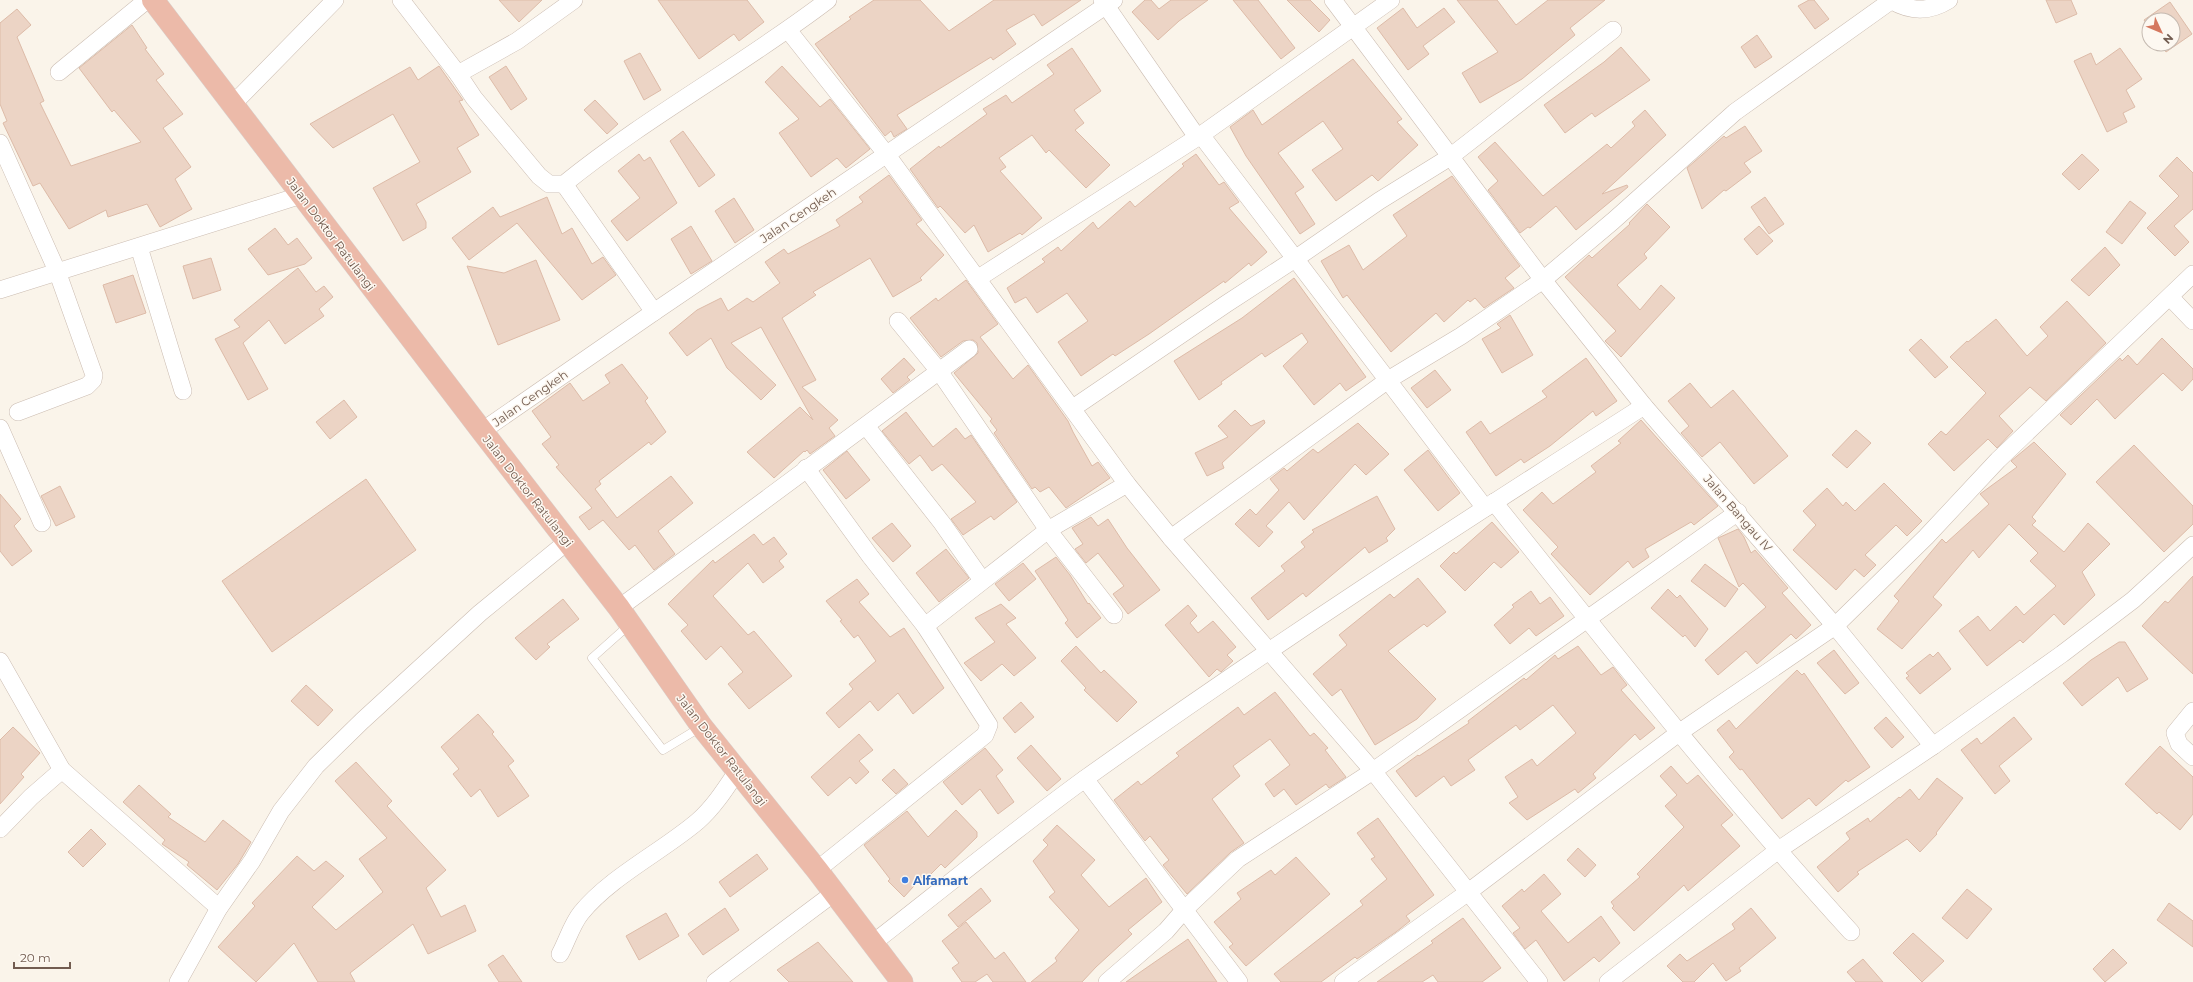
<svg xmlns="http://www.w3.org/2000/svg" width="2193" height="982" viewBox="0 0 2193 982" font-family="Montserrat,sans-serif">
<rect width="100%" height="100%" fill="#faf4ea"/>
<g fill="#ecd4c5" stroke="#ddbba8">
<path d="M499,0H542L519,22Z"/>
<path d="M658,0H747L764,22L739,41L734,34L699,59Z"/>
<path d="M874,0H920L949,31L994,0H1081L1042,26L1034,14L1006,30L1016,44L993,60L991,57L897,115L907,129L894,137L891,131L885,136L815,44L851,19L849,17Z"/>
<path d="M1145,0H1151L1159,9L1171,0H1208L1179,21L1158,40L1132,12Z"/>
<path d="M1233,0H1258L1295,48L1281,59Z"/>
<path d="M1287,0H1310L1330,20L1319,32Z"/>
<path d="M1457,0H1497L1516,25L1548,0H1605L1570,28L1575,35L1522,79L1480,103L1462,73L1498,52Z"/>
<path d="M1809,0H1814L1829,19L1815,29L1798,6Z"/>
<path d="M2046,0H2071L2077,14L2056,23Z"/>
<path d="M2170,2L2192,34L2166,52L2160,44H2173V20H2149V27L2144,20Z"/>
<path d="M1403,8L1417,28L1444,8L1455,22L1423,46L1429,54L1408,70L1377,28Z"/>
<path d="M17,9L31,25L17,37L44,101L40,103L71,166L141,142L114,110L112,112L79,68L132,25L147,48L145,49L164,74L156,80L183,114L163,128L191,167L175,179L192,209L160,227L147,204L108,217L106,210L69,229L40,183L33,186L3,123L7,121L0,104V23Z"/>
<path d="M1757,35L1772,57L1755,68L1741,47Z"/>
<path d="M1621,47L1650,80L1595,117L1592,113L1565,133L1544,105L1604,62Z"/>
<path d="M1072,48L1101,91L1074,110L1084,123L1075,130L1110,165L1086,188L1049,150L1046,153L1032,135L999,158L1006,167L1000,171L1042,218L1022,235L1020,233L988,252L974,225L965,233L944,210L940,206L938,208L910,169L939,146L940,148L987,114L983,109L1006,95L1012,103L1054,74L1047,65Z"/>
<path d="M2120,48L2142,79L2126,90L2135,107L2123,113L2127,122L2107,132L2074,61L2091,53L2096,65Z"/>
<path d="M640,53L661,90L644,100L624,61Z"/>
<path d="M1353,59L1402,119L1397,122L1418,145L1378,181L1372,175L1336,201L1312,170L1343,149L1323,121L1278,153L1304,187L1295,193L1315,224L1300,234L1246,156L1230,127L1253,110L1262,125Z"/>
<path d="M439,66L463,100L459,101L479,135L457,148L471,172L416,204L426,222V228L403,241L373,188L420,162L393,114L333,148L310,124L410,67L418,80Z"/>
<path d="M506,66L527,99L511,110L489,77Z"/>
<path d="M782,66L820,107L830,99L870,149L846,168L837,158L811,177L779,133L799,119L765,82Z"/>
<path d="M595,100L618,124L607,134L584,110Z"/>
<path d="M1645,110L1666,135L1602,194L1627,185L1628,187L1576,230L1556,206L1530,228L1528,227L1520,233L1488,190L1498,181L1478,157L1495,142L1543,196L1607,144L1611,148L1635,126L1632,122Z"/>
<path d="M1745,126L1762,151L1744,163L1751,172L1726,191L1724,190L1702,209L1687,168L1724,136L1726,138Z"/>
<path d="M683,131L715,175L699,187L670,141Z"/>
<path d="M639,154L644,161L650,157L677,203L627,241L611,221L640,198L618,171Z"/>
<path d="M1196,154L1219,185L1224,182L1239,202L1229,208L1267,252L1251,266L1249,263L1225,283L1224,281L1149,334L1115,356L1113,354L1081,376L1058,342L1088,321L1067,293L1037,313L1026,297L1015,303L1007,288L1045,262L1042,259L1058,247L1061,251L1093,222L1098,229L1130,201L1135,207L1184,166L1182,164Z"/>
<path d="M2082,154L2099,170L2079,190L2062,174Z"/>
<path d="M2177,157L2193,173V209L2174,226L2189,242L2175,256L2147,228L2179,196L2159,176Z"/>
<path d="M889,175L922,220L916,224L944,255L920,278L922,280L893,297L870,258L813,292L816,295L782,318L816,380L802,387L838,420L829,428L835,436L810,454L807,450L805,452L804,451L774,478L747,452L800,407L813,420L761,327L731,343L776,385L761,400L727,368L711,338L687,356L669,333L697,310L721,298L728,311L747,298L753,302L780,283L765,262L784,249L788,254L840,226L836,220L863,202L859,197Z"/>
<path d="M1452,176L1520,266L1505,278L1514,288L1484,308L1475,298L1470,302L1468,300L1444,322L1436,313L1391,352L1347,295L1343,298L1321,261L1349,245L1363,270L1407,236L1393,215Z"/>
<path d="M547,197L562,234L572,228L592,264L603,257L616,275L582,300L517,223L469,260L452,238L493,207L500,217Z"/>
<path d="M1765,197L1784,224L1769,234L1751,207Z"/>
<path d="M734,198L754,230L735,243L715,211Z"/>
<path d="M2130,201L2146,213L2122,244L2106,232Z"/>
<path d="M1647,204L1670,227L1644,254L1647,258L1617,285L1640,310L1661,285L1675,298L1621,357L1605,341L1616,331L1565,277L1589,255L1592,258L1630,224L1629,223Z"/>
<path d="M691,226L712,261L691,274L671,239Z"/>
<path d="M1759,226L1773,241L1757,255L1744,239Z"/>
<path d="M275,228L288,245L297,238L312,258L305,264L268,275L248,249Z"/>
<path d="M2105,247L2120,265L2089,296L2071,280Z"/>
<path d="M211,258L221,290L193,299L183,266Z"/>
<path d="M536,260L560,320L498,345L467,266L504,273Z"/>
<path d="M298,268L316,292L324,286L333,297L319,309L324,316L285,344L269,320L243,343L268,389L248,400L215,339L240,327L234,320Z"/>
<path d="M133,275L146,313L116,323L103,285Z"/>
<path d="M1294,278L1366,377L1346,391L1340,383L1314,405L1283,366L1308,342L1302,333L1265,357L1262,353L1221,382L1222,384L1199,400L1174,361L1242,318Z"/>
<path d="M966,280L998,324L980,337L1013,379L1028,365L1068,421L1073,432L1092,466L1098,462L1110,478L1066,508L1049,487L1040,492L1035,487L1032,489L994,433L997,430L990,421L992,419L954,373L978,353L977,343L973,340L963,341L941,357L910,318L936,298L938,301Z"/>
<path d="M2067,301L2106,343L2046,401L2030,387L1999,416L2013,431L1997,448L1988,439L1954,471L1928,444L1941,431L1946,435L1986,393L1950,357L1967,341L1968,342L1996,319L2027,356L2048,336L2040,327Z"/>
<path d="M1510,315L1533,355L1502,373L1482,339L1501,328L1497,324Z"/>
<path d="M2162,338L2193,369V379L2182,391L2163,373L2115,419L2097,399L2071,425L2060,415L2120,358L2122,361L2128,355L2137,365Z"/>
<path d="M1921,339L1948,367L1935,378L1909,350Z"/>
<path d="M904,358L915,370L907,377L910,380L893,393L881,379Z"/>
<path d="M1586,358L1617,401L1596,416L1593,411L1550,446L1524,463L1521,459L1496,476L1466,432L1481,421L1490,434L1547,397L1542,391Z"/>
<path d="M622,364L648,398L645,401L666,432L651,445L649,442L599,481L601,484L595,489L617,518L671,476L693,503L658,531L675,554L654,570L635,545L629,550L603,520L589,530L579,517L592,508L556,467L559,465L542,444L551,437L532,411L570,383L583,401L610,383L605,375Z"/>
<path d="M1435,370L1451,390L1427,408L1411,388Z"/>
<path d="M1690,383L1711,408L1733,390L1788,456L1754,484L1720,442L1702,457L1681,433L1689,426L1668,401Z"/>
<path d="M344,400L357,417L330,439L316,422Z"/>
<path d="M1235,410L1251,426L1264,420L1265,423L1222,463L1224,468L1207,476L1195,453L1228,437L1218,426Z"/>
<path d="M906,412L933,447L956,428L965,439L971,435L1017,502L994,520L991,516L963,535L951,519L976,502L942,464L932,471L920,455L909,464L882,431Z"/>
<path d="M1641,420L1718,506L1694,525L1691,522L1645,549L1649,557L1633,568L1628,561L1590,595L1551,554L1558,547L1523,510L1542,492L1553,504L1596,472L1591,466L1621,443L1618,441Z"/>
<path d="M1358,423L1389,454L1366,475L1355,464L1304,520L1289,502L1266,526L1273,532L1259,547L1235,524L1250,509L1256,515L1279,490L1270,479L1284,468L1287,471L1313,449L1318,453Z"/>
<path d="M1856,430L1871,443L1847,468L1832,455Z"/>
<path d="M2034,442L2066,474L2032,517L2036,521L2032,525L2064,552L2088,523L2110,544L2082,572L2095,595L2064,625L2054,614L2023,643L2020,640L1987,666L1959,631L1978,616L1990,631L2016,606L2024,615L2056,586L2030,561L2038,553L2009,524L1979,558L1973,550L1933,597L1942,605L1902,649L1877,629L1899,601L1894,596L1942,539L1946,543L1989,504L1980,494L2017,467L2011,461Z"/>
<path d="M2134,445L2193,506V524L2164,552L2096,482Z"/>
<path d="M1428,450L1460,493L1438,511L1404,470Z"/>
<path d="M847,451L870,480L846,499L823,470Z"/>
<path d="M366,479L416,550L272,652L222,581Z"/>
<path d="M1884,483L1922,521L1907,536L1896,525L1865,555L1876,565L1864,577L1855,569L1836,590L1793,550L1816,525L1803,511L1827,488L1843,506L1846,502L1855,511Z"/>
<path d="M60,486L75,517L56,526L41,496Z"/>
<path d="M0,494L21,519L14,526L32,551L12,566L0,551Z"/>
<path d="M1377,496L1395,529L1386,538L1388,541L1369,553L1365,547L1306,597L1303,593L1268,620L1251,598L1285,571L1281,566L1305,547L1301,542L1314,532L1312,530Z"/>
<path d="M1091,517L1098,526L1108,519L1127,548L1160,590L1128,614L1113,594L1124,586L1098,553L1086,563L1075,549L1083,544L1072,528Z"/>
<path d="M1492,522L1519,552L1501,568L1494,562L1465,591L1440,566L1454,552L1456,554Z"/>
<path d="M892,523L911,546L893,562L872,538Z"/>
<path d="M1738,529L1744,537L1751,553L1755,550L1788,588L1782,593L1811,625L1796,639L1791,634L1757,664L1746,651L1718,675L1705,660L1766,607L1743,583L1739,587L1718,538Z"/>
<path d="M754,534L763,545L774,537L787,554L779,561L784,567L763,583L748,563L713,596L748,635L754,631L792,676L749,709L728,684L743,672L721,646L706,660L681,631L688,625L668,604L713,560L715,563Z"/>
<path d="M946,549L969,578L939,602L916,573Z"/>
<path d="M1056,557L1070,575L1088,604L1089,603L1101,618L1077,638L1065,623L1068,620L1035,571Z"/>
<path d="M1023,563L1036,579L1009,601L995,584Z"/>
<path d="M1705,564L1738,589L1725,607L1691,581Z"/>
<path d="M2193,576V674L2142,626L2165,601L2168,603Z"/>
<path d="M1418,578L1446,612L1427,627L1424,624L1388,651L1436,699L1417,719L1375,745L1341,689L1332,696L1313,674L1347,645L1339,635L1390,594L1394,598Z"/>
<path d="M857,579L869,594L859,602L890,637L904,628L944,688L913,714L898,693L878,711L870,701L839,728L826,713L853,689L849,684L876,661L858,635L854,638L840,621L842,620L826,601Z"/>
<path d="M1668,589L1677,598L1680,595L1708,629L1695,647L1685,635L1683,637L1651,608Z"/>
<path d="M1531,591L1540,604L1550,597L1564,616L1536,636L1529,628L1510,644L1494,625L1514,607L1512,605Z"/>
<path d="M563,599L579,619L547,644L550,647L536,660L515,638Z"/>
<path d="M1001,604L1016,618L1006,624L1036,658L1014,676L1002,664L981,681L964,663L995,642L975,618Z"/>
<path d="M1188,605L1197,616L1190,623L1198,633L1213,621L1236,647L1227,655L1233,661L1221,672L1217,669L1209,677L1165,625Z"/>
<path d="M2119,642H2125L2148,679L2127,692L2118,677L2082,706L2063,683L2091,660Z"/>
<path d="M1076,646L1101,673L1104,670L1137,702L1117,722L1084,690L1086,688L1061,661Z"/>
<path d="M1578,646L1601,675L1613,667L1627,685L1621,690L1655,728L1640,740L1635,734L1593,774L1596,778L1578,793L1575,789L1527,820L1509,803L1518,797L1505,777L1532,759L1537,766L1576,733L1553,705L1520,730L1516,725L1468,760L1475,770L1451,786L1444,776L1416,797L1396,771L1418,755L1419,756L1469,723L1468,721L1524,678L1526,680L1555,655L1558,659Z"/>
<path d="M1834,650L1859,683L1845,694L1817,663Z"/>
<path d="M1938,652L1951,669L1920,694L1906,678L1909,676L1906,673L1930,654L1933,657Z"/>
<path d="M1797,670L1802,675L1804,673L1870,767L1848,782L1846,780L1816,806L1809,798L1782,819L1742,769L1740,770L1729,757L1734,752L1717,730L1729,720L1736,729Z"/>
<path d="M306,685L333,710L318,726L291,701Z"/>
<path d="M1275,692L1310,736L1314,733L1328,748L1325,750L1346,777L1329,788L1326,784L1296,805L1284,789L1274,797L1265,784L1290,765L1270,739L1233,766L1240,776L1212,799L1244,843L1231,852L1187,894L1163,865L1169,860L1150,836L1145,841L1114,800L1138,781L1141,785L1179,756L1176,753L1238,707L1244,715Z"/>
<path d="M1021,702L1034,717L1015,733L1003,718Z"/>
<path d="M478,714L494,732L492,734L514,761L508,766L529,796L498,817L480,789L471,797L453,774L459,769L441,747Z"/>
<path d="M1886,717L1904,737L1892,748L1874,728Z"/>
<path d="M2014,717L2032,739L1999,766L2010,781L1995,794L1961,750L1977,738L1981,744Z"/>
<path d="M13,727L40,753L21,774L24,777L0,804V740Z"/>
<path d="M859,734L873,750L859,761L869,772L856,784L850,777L828,796L811,777Z"/>
<path d="M1031,745L1061,779L1047,791L1017,758Z"/>
<path d="M2160,746L2193,777V814L2180,830L2159,812L2157,814L2125,784Z"/>
<path d="M985,748L1003,770L996,776L1014,802L998,814L980,789L962,805L943,782Z"/>
<path d="M356,762L392,801L387,806L446,870L426,888L441,917L465,905L476,931L428,954L413,924L350,973L355,982H318L294,943L256,982L218,947L255,906L252,903L297,856L314,871L326,861L344,876L312,907L336,930L383,892L359,859L387,838L335,781Z"/>
<path d="M1671,766L1687,784L1698,775L1711,790L1733,815L1721,825L1740,846L1688,891L1684,885L1634,931L1612,908L1614,906L1611,902L1640,877L1637,874L1684,827L1665,806L1677,795L1660,776Z"/>
<path d="M894,769L908,784L896,794L882,780Z"/>
<path d="M1937,778L1963,798L1936,833L1937,834L1920,852L1907,839L1857,872L1859,874L1838,892L1817,867L1850,839L1846,833L1868,818L1870,822L1899,797L1900,798L1910,789L1919,800Z"/>
<path d="M139,785L171,814L168,817L205,842L223,820L251,842L238,864L217,890L187,865L189,862L162,844L165,840L123,802Z"/>
<path d="M956,810L977,832V837L945,868L941,864L926,879L923,876L904,897L888,881L890,879L864,845L907,811L928,837Z"/>
<path d="M1378,818L1434,895L1406,916L1410,921L1396,932L1357,959L1355,957L1321,982H1281L1274,974L1363,905L1360,901L1387,879L1371,859L1375,857L1357,833Z"/>
<path d="M1057,825L1095,860L1081,875L1109,907L1146,878L1162,902L1128,930L1132,934L1096,967L1082,982H1031L1057,961L1055,958L1079,930L1049,897L1055,892L1033,861L1048,845L1043,840Z"/>
<path d="M91,829L106,844L83,867L68,852Z"/>
<path d="M1578,848L1596,865L1585,877L1567,860Z"/>
<path d="M757,854L768,869L730,897L719,882Z"/>
<path d="M1296,857L1330,894L1246,966L1229,947L1233,944L1214,922L1241,899L1237,893L1271,870L1275,875Z"/>
<path d="M1544,874L1561,894L1541,911L1568,943L1601,916L1620,943L1599,962L1594,957L1564,981L1536,940L1525,949L1513,933L1520,928L1502,906L1522,889L1524,892Z"/>
<path d="M981,888L991,901L958,927L948,915Z"/>
<path d="M1967,889L1992,909L1967,939L1942,918Z"/>
<path d="M2169,903L2193,921V947L2157,920Z"/>
<path d="M725,908L739,930L703,955L688,934Z"/>
<path d="M1751,908L1776,938L1739,968L1741,971L1726,981L1713,963L1694,982H1683L1667,966L1680,954L1687,961L1735,929L1732,924Z"/>
<path d="M666,913L679,936L639,960L626,936Z"/>
<path d="M1463,918L1501,968L1482,982H1438L1433,975L1422,982H1377L1433,943L1431,941Z"/>
<path d="M966,922L995,959L1004,952L1026,982H993L987,974L975,982H962L952,968L959,963L942,941Z"/>
<path d="M1913,933L1944,961L1922,982L1893,953Z"/>
<path d="M1188,939L1217,982H1126Z"/>
<path d="M818,942L853,982H789L777,970Z"/>
<path d="M2113,949L2127,963L2105,982L2093,969Z"/>
<path d="M503,955L522,982H499L488,965Z"/>
<path d="M1863,959L1883,982H1856L1847,972Z"/>
</g>
<g fill="none" stroke-linecap="round" stroke-linejoin="round">
<defs>
<path id="lane" d="M629,625L592,658L663,750L701,727"/>
<g id="street">
<path d="M401,0L458,74L517,41L574,0"/>
<path d="M1102,0L1197,137"/>
<path d="M1333,0L1543,280L1644,406L1835,626L1933,746"/>
<path d="M1892,1C1911,12 1930,12 1949,0"/>
<path d="M788,30L887,155L1127,484L1171,538L1373,771L1539,982"/>
<path d="M59,72L147,0"/>
<path d="M458,74L474,98L539,176L549,184H564C648,116 743,65 828,0"/>
<path d="M233,104L335,0"/>
<path d="M1201,135L1485,508"/>
<path d="M0,143L57,271L94,375L93,380L87,386L18,412"/>
<path d="M564,184L654,312"/>
<path d="M139,247L183,391"/>
<path d="M977,279L1201,135L1391,0"/>
<path d="M0,290L302,195"/>
<path d="M2170,297L2193,321"/>
<path d="M898,321L939,371L1048,530L1114,615"/>
<path d="M1073,408L1226,304L1295,259L1379,201L1450,157L1613,30"/>
<path d="M866,426L942,523L982,580"/>
<path d="M0,428L42,523"/>
<path d="M482,431L654,312L1114,0"/>
<path d="M806,468L870,556L925,626L989,725L985,735L817,870"/>
<path d="M1494,502C1610,648 1726,795 1851,932"/>
<path d="M1171,538L1388,380L1461,336L1543,280L1613,221L1735,112L1892,0"/>
<path d="M619,608L969,349"/>
<path d="M925,626L1048,530L1127,484"/>
<path d="M0,661L62,770L219,908"/>
<path d="M2193,711L2175,733L2179,744L2193,757"/>
<path d="M1085,779L1239,982"/>
<path d="M0,829L31,797L62,770"/>
<path d="M873,943C944,888 1013,831 1086,778C1268,648 1456,526 1644,406"/>
<path d="M560,954C567,941 572,924 581,913C610,877 663,851 698,821C714,807 726,788 738,770"/>
<path d="M178,982L219,908L252,861L281,811L316,766L362,721L480,613L568,541"/>
<path d="M715,982L834,893"/>
<path d="M1107,982L1166,931L1185,909L1238,859L1373,771L1738,512"/>
<path d="M1343,982L1467,893L1680,732L1835,626L1926,537L1998,460L2193,274"/>
<path d="M1608,982L1777,851L1933,746L2062,654L2133,600L2193,545"/>
</g>
<path id="highway" d="M153,0L482,431L619,608L702,727L817,870L902,982"/>
</defs>
<use href="#lane" stroke="#cbbcb1" stroke-width="9"/>
<use href="#street" stroke="#cbbcb1" stroke-width="18"/>
<use href="#highway" stroke="#d8d1ce" stroke-width="23"/>
<use href="#lane" stroke="#fff" stroke-width="8"/>
<use href="#street" stroke="#fff" stroke-width="17"/>
<use href="#highway" stroke="#ecbaa9" stroke-width="22"/>
</g>
<circle fill="#3f7fe0" stroke="#fdf8f1" stroke-width="1.5" cx="905" cy="880" r="4"/>
<g text-anchor="middle" dominant-baseline="central" stroke-width="3" stroke-linejoin="round" paint-order="stroke">
<g font-size="12" fill="#725c50" stroke="#fdf8f1">
<text transform="translate(798 215) rotate(-34)">Jalan Cengkeh</text>
<text transform="translate(331 234) rotate(53)">Jalan Doktor Ratulangi</text>
<text transform="translate(530 398) rotate(-35)">Jalan Cengkeh</text>
<text transform="translate(528 491) rotate(52)">Jalan Doktor Ratulangi</text>
<text transform="translate(1738 513) rotate(49)">Jalan Bangau IV</text>
<text transform="translate(722 750) rotate(52)">Jalan Doktor Ratulangi</text>
</g>
<g font-size="12" font-weight="bold" fill="#366cbe" stroke="#fdf8f1" text-anchor="start">
<text x="913" y="880">Alfamart</text>
</g>
</g>
<g transform="translate(2161 32) rotate(134)"><circle r="19" fill="#fdf8f1" stroke="#c5bab1"/>
<path d="M0-3L7 15L0 10L-7 15Z" fill="#d5785f"/>
<text y="-6" font-size="11" font-weight="bold" text-anchor="middle" fill="#725c50">N</text>
</g>
<path d="M14 962v6h56v-6" fill="none" stroke="#725c50" stroke-width="2"/>
<text x="20" y="962" font-size="12" fill="#725c50" stroke="#fdf8f1" stroke-width="3" paint-order="stroke">20 m</text>
</svg>
